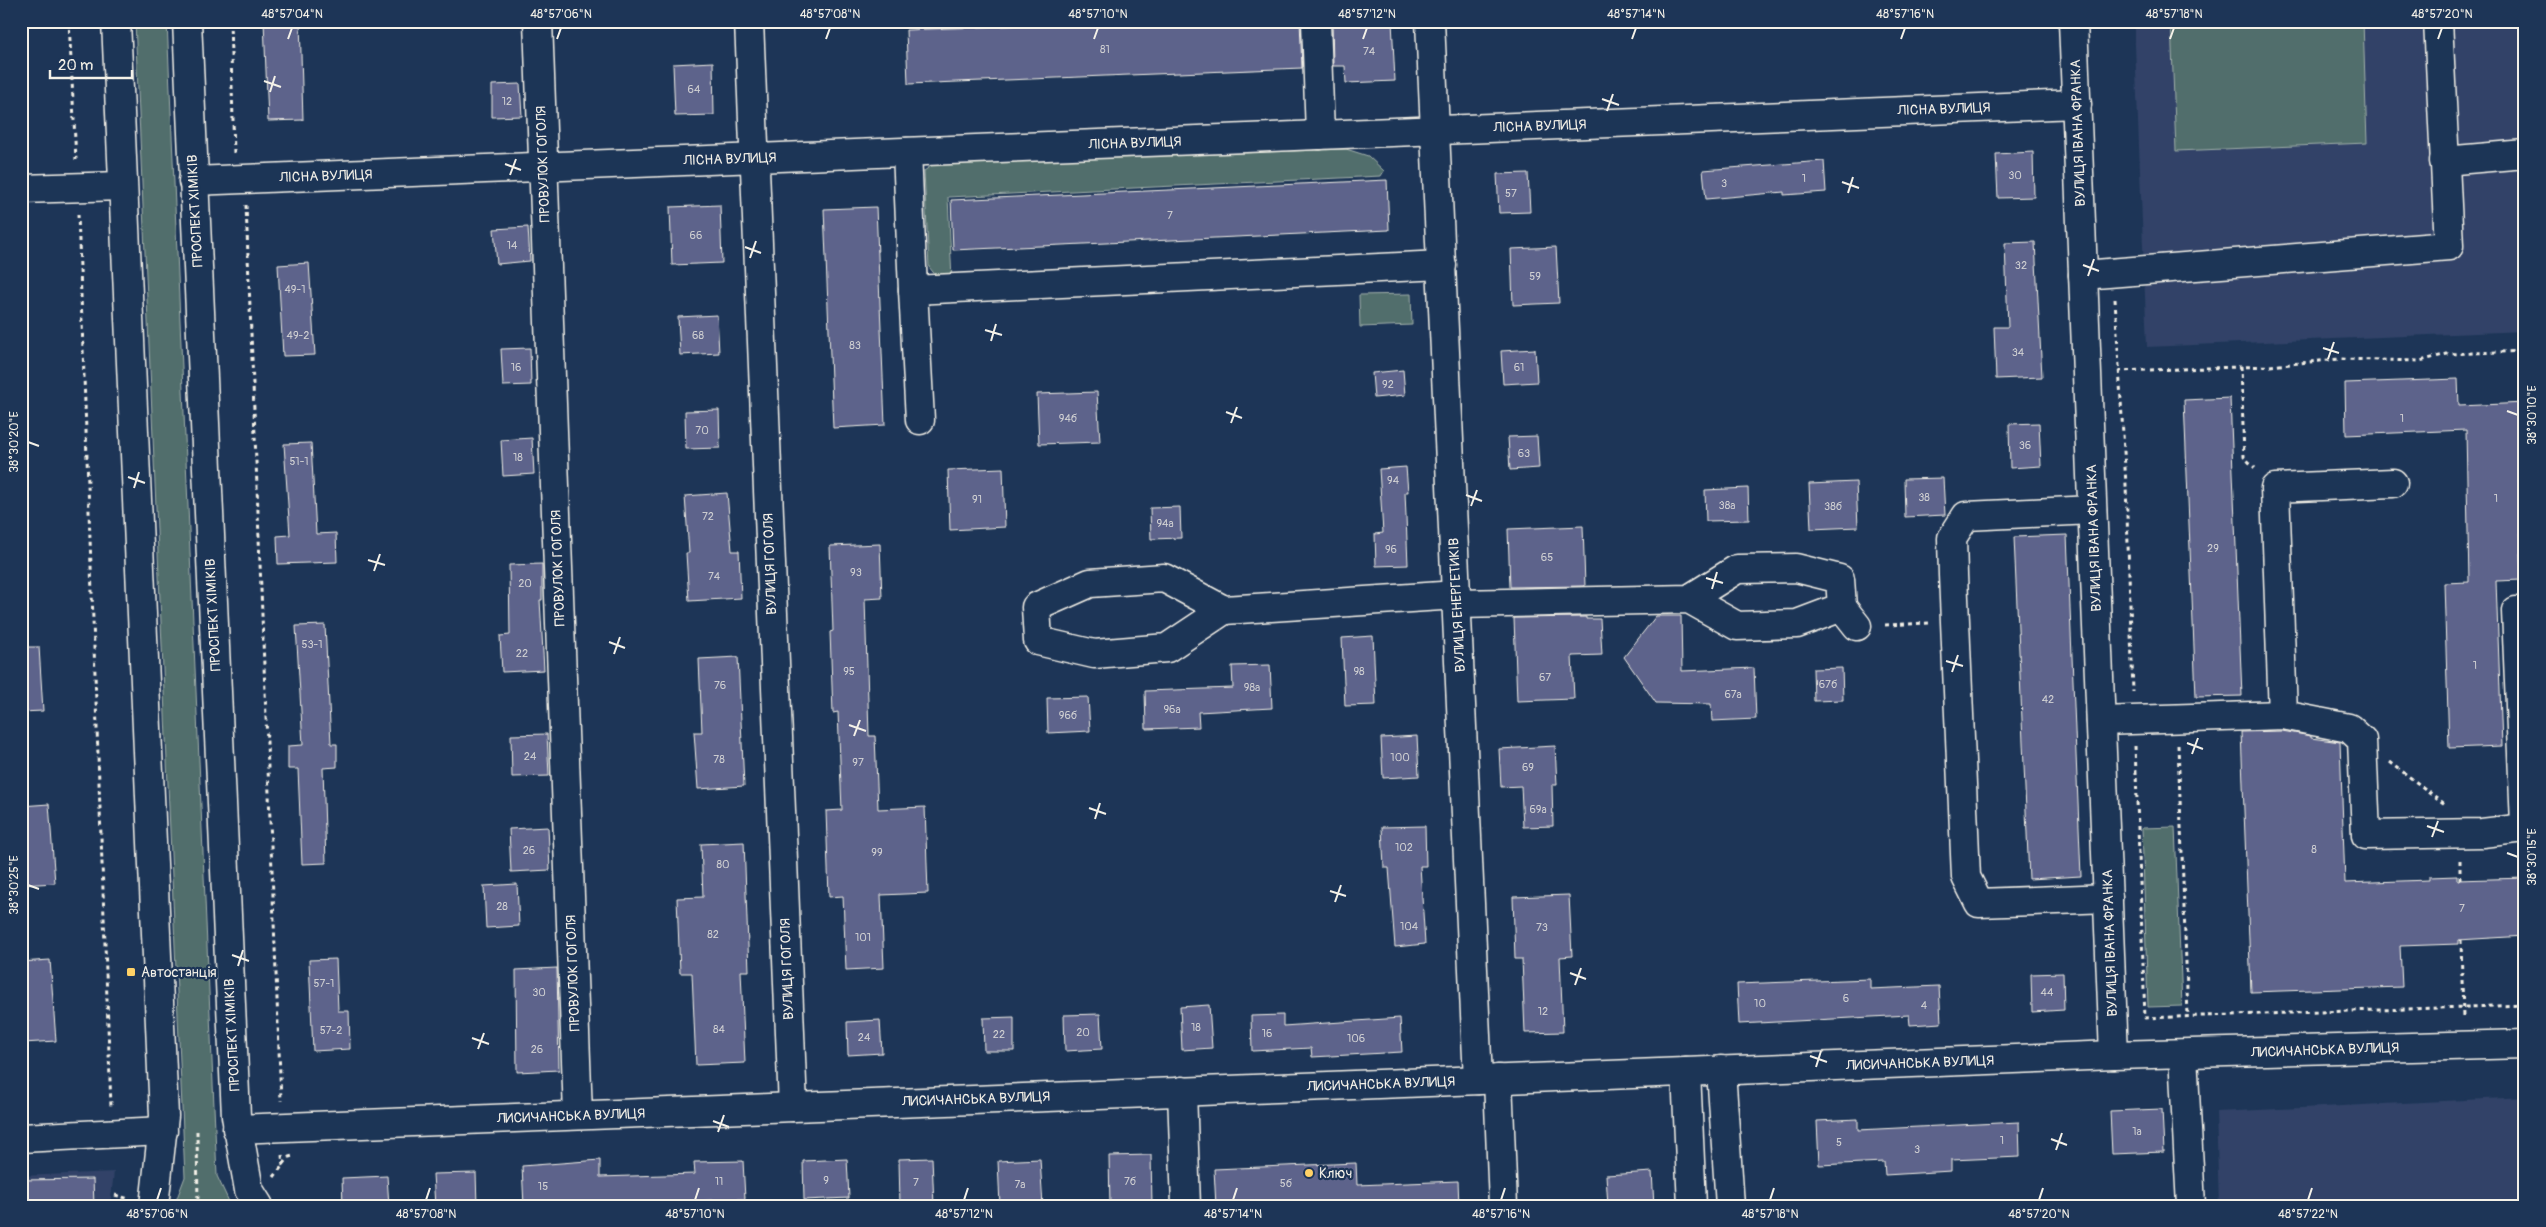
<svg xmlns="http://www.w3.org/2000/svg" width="2546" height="1227" viewBox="0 0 2546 1227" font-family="Pangolin,sans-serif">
<rect width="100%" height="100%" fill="#1d3557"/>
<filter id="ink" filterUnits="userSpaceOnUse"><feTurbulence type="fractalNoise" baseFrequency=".02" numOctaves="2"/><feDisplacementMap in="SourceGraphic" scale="10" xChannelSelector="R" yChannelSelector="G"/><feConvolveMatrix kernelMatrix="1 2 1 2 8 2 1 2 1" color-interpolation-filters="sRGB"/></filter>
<g filter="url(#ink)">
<g fill="#304367">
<path d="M2134,21H2525V331L2147,347Z"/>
<path d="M2525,1097V1206H2219L2216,1112Z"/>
<path d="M114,1172L110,1206H21V1176Z"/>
</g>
<g fill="#516e6c" stroke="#a2b0aa">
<path d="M135,21H167L217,1176L231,1206H174L185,1177Z"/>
<path d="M2171,21H2363L2367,143L2176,151Z"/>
<path d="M1346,149L1368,156L1384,171L1381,176L948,197L952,280L937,277L929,267L924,171L934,164Z"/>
<path d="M1411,294L1412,325L1360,327L1359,295Z"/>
<path d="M2175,827L2182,1006L2148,1007L2142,828Z"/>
</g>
<g fill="#5d648b" stroke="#f4f1e8">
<path d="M264,21H300L303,120L268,121Z"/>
<path d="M1125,21H1300L1302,68L908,84L906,30Z"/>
<path d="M1332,21H1392L1395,81L1346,83L1345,66H1333Z"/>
<path d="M713,62L714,115L675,116L673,64Z"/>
<path d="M520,84L522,116L492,117V85Z"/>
<path d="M2033,152L2034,197L1998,198L1996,154Z"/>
<path d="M1824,161L1826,192L1784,195V192L1706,199L1703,170Z"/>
<path d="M1528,173L1530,212L1499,213L1497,174Z"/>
<path d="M1387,180L1389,230L953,250L951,200Z"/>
<path d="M720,205L722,263L672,265L670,207Z"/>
<path d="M876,207L885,425L833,428L824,209Z"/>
<path d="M528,227L530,261L497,264L494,229Z"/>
<path d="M2035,242L2042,377L1996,379L1994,327H2008L2005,243Z"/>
<path d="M1556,247L1559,303L1513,305L1511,249Z"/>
<path d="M309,263L315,355L283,356L278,265Z"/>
<path d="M717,315L719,353L680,355L678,317Z"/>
<path d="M530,348L531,385L503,386L501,349Z"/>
<path d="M1535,349L1537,382L1503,384L1501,351Z"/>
<path d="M1403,370L1405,395L1374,398L1372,373Z"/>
<path d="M2458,379L2459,406L2525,403V430L2522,431V440L2517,441L2522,580L2496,581L2502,746L2449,748L2444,583L2469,582L2466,430L2346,435L2345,383Z"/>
<path d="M1097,392L1100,442L1039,444L1037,394Z"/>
<path d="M2230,398L2242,696L2196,697L2184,400Z"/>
<path d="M719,410L720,448L686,449L685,411Z"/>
<path d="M2039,423L2041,466L2010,468L2009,424Z"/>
<path d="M1537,436L1539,468L1510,470L1508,437Z"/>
<path d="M532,438L534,474L503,476L501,440Z"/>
<path d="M311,443L316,534L336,533L337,562L278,564L277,536L290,535L284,444Z"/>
<path d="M1406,467L1408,492H1405L1408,565L1376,566L1375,534L1383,533L1379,469Z"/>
<path d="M1003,468L1005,527L950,530L948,470Z"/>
<path d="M1943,478L1945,515L1905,517L1904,479Z"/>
<path d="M1856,482L1858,527L1811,529L1809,484Z"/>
<path d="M1748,488L1749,520L1706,521L1705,490Z"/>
<path d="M727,493L732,551H739L741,598L689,601L686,553H689L685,496Z"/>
<path d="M1180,507L1181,538L1151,539L1150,508Z"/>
<path d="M1583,526L1585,586L1510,587L1508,529Z"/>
<path d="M2067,535L2081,876L2029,879L2014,537Z"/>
<path d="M880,544L882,598L865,599L869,736H875L878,809L925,807L928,893L881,895L884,968L846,970L843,896L829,897L826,811L842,810L838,712L833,713L830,632L833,631L830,546Z"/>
<path d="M542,564V600H540L544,670L502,672L500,636L510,635L509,565Z"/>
<path d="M1656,616H1681L1682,671L1754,668L1756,719L1712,721L1711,704L1656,703L1624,657Z"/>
<path d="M1586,617V619H1600L1602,655L1572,656L1574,699L1517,701L1514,618Z"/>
<path d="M325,625L331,744H337V767L323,768L326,863L302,864L298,769H288V746L303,745L296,626Z"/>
<path d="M1373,636L1376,705L1345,706L1342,638Z"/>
<path d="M21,647H39L43,711L21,712Z"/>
<path d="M738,657L744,786L698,789L694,732H702L699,659Z"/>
<path d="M1270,665L1272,708L1198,712L1199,727L1146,729L1145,691L1233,688L1232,666Z"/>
<path d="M1842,668L1843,700L1814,701L1813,669Z"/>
<path d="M1088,697L1090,731L1048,733L1047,698Z"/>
<path d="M2282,731L2311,736V738L2340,742L2345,883L2429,880V877L2457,876V880L2525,878V936L2458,940V944L2400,946L2402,987L2251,992L2241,732Z"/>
<path d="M547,734L549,776L512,777L511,735Z"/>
<path d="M1417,736L1419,776L1383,778L1381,738Z"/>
<path d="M1555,746L1557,785H1552L1553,826L1523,827L1521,786L1501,787L1499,749Z"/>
<path d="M49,804L55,883L21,885V806Z"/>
<path d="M1425,826L1426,866H1420L1425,944L1395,947L1389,868H1384L1382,827Z"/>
<path d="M548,827L550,870L511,872L509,829Z"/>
<path d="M744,842L749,971H741L745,1063L696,1065L692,973H680L677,898L703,897L701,844Z"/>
<path d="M517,884L519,926L486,928L484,886Z"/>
<path d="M1569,895L1572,956L1560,957L1563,1032L1525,1033L1522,959H1515L1513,897Z"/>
<path d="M336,959L338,1011H349L350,1049L313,1051L309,960Z"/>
<path d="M50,960L56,1041L23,1043L21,962Z"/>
<path d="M557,968L559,1070L517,1072L516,970Z"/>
<path d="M2063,973L2064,1010L2032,1012L2031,974Z"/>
<path d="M1870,979V989L1939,986L1941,1023L1910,1025L1909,1015L1739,1024L1737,984Z"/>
<path d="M1209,1005L1212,1048L1182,1050L1180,1007Z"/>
<path d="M1100,1014L1102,1049L1065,1051L1064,1015Z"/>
<path d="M1283,1015V1026L1400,1018L1402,1052L1312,1057L1311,1048L1252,1051L1251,1016Z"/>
<path d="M1014,1017V1051H984L983,1018Z"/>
<path d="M880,1020L882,1053L848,1055L847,1022Z"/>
<path d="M2162,1109L2164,1152L2112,1154L2110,1111Z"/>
<path d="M1858,1119V1130L2019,1122L2020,1157L1951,1160V1171L1885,1175L1884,1162L1819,1165L1817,1121Z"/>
<path d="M1151,1155L1152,1206H1110L1109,1156Z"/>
<path d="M932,1158L934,1206H900L899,1159Z"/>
<path d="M847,1159L849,1198L804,1200L803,1161Z"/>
<path d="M1040,1159L1043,1206H1000L998,1161Z"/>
<path d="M600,1160V1177L695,1174L694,1162L743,1161L745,1199L662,1202V1206H524L522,1166Z"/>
<path d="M1356,1163L1357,1185L1458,1181L1459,1206H1216L1214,1169Z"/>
<path d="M1652,1172L1654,1206H1608L1606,1175Z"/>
<path d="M476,1173L477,1206H435L433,1174Z"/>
<path d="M387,1176L389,1206H343L342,1178Z"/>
<path d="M93,1179L94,1206H21V1180Z"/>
</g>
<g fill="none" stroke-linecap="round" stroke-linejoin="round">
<defs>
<g id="minor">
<path d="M538,21L578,1115"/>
<path d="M749,21L793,1107"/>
<path d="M1316,21L1320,135"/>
<path d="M1430,21L1478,1080"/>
<path d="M2073,21L2114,1055"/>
<path d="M907,152L913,290L1442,265"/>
<path d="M2444,161L2525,154"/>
<path d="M193,181L2077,104"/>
<path d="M21,189L122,186"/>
<path d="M2083,275L2449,246L2438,21"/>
<path d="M913,290L920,420"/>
<path d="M2092,510L1966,516L1952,538L1953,575L1966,877L1979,903L2108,898"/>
<path d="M1457,604L1689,599L1737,569L1796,568L1840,579L1842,607L1797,624L1737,626L1689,599"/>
<path d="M1842,607L1857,626"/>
<path d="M1224,610L1164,578L1090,583L1036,607L1038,641L1094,654L1167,648L1224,610L1457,595"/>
<path d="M2525,611H2516L2525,824"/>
<path d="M2283,715L2275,488L2393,483"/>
<path d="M2101,721L2283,715L2349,728L2362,740L2366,835L2482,833L2525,828"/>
<path d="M2183,1054L2191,1206"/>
<path d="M1721,1070L1730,1206"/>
<path d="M1686,1072L1692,1206"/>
<path d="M1498,1079L1503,1206"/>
<path d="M1182,1091L1186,1206"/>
<path d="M237,1129L2114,1055L2525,1044"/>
<path d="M21,1138L163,1131"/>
</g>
<g id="major">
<path d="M116,21L164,1116L154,1206"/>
<path d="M187,21L236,1116L249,1190L259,1206"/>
</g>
</defs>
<use href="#minor" stroke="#f4f1e8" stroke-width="31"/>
<use href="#major" stroke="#f4f1e8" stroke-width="31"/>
<g stroke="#f4f1e8" stroke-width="3" stroke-dasharray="4 4" stroke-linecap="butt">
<path d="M69,21L76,160"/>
<path d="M230,21L234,153"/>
<path d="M246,205L281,1101"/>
<path d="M78,214L111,1107"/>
<path d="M2115,299L2126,485L2133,692"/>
<path d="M2241,366L2244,457L2255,468"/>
<path d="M2118,371L2270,366L2339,359L2420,361L2447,354L2525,351"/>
<path d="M1885,625L1929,623"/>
<path d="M2178,745L2188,1016"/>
<path d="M2135,746L2145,1018L2525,1005"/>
<path d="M2390,762L2446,805"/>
<path d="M2460,860V880"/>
<path d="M2461,940L2463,1018"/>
<path d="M197,1131L198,1206"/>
<path d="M282,1155L283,1166"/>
<path d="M274,1177L289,1157L293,1156"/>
<path d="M115,1195L129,1199"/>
</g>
<use href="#minor" stroke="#1d3557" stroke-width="28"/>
<use href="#major" stroke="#1d3557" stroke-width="28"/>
</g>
</g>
<path fill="none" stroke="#f4f1e8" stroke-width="2" d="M288,39L292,28M557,39L561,28M826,39L830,28M1094,39L1098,28M1363,39L1367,28M1632,39L1636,28M1901,39L1905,28M2170,39L2174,28M2438,39L2442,28M264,81L281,87M270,92L275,76M1602,99L1619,105M1607,111L1613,94M505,164L521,170M510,175L516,159M1842,182L1859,188M1848,193L1853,177M745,247L761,253M750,258L756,241M2083,265L2099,271M2088,276L2094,259M985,330L1002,335M991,341L996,324M2323,348L2339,353M2328,359L2334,342M2507,411L2518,415M1226,412L1242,418M1231,423L1237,407M28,442L39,446M128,477L145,483M134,488L139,472M1466,495L1482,501M1471,506L1477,490M368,560L385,565M374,571L380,554M1706,578L1723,583M1712,589L1717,572M609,642L625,648M614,654L620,637M1946,661L1963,666M1952,672L1958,655M849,725L866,731M854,736L860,720M2187,743L2203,749M2192,754L2198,738M1089,808L1106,814M1095,819L1100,803M2427,826L2444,832M2432,837L2438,821M2507,853L2518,857M28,885L39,889M1330,891L1346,896M1335,902L1341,885M232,955L249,961M238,966L243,950M1570,973L1586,979M1575,985L1581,968M472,1038L489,1044M478,1049L484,1033M1810,1056L1827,1062M1816,1067L1821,1051M713,1121L729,1127M718,1132L724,1115M2051,1139L2067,1145M2056,1150L2062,1133M157,1200L161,1188M426,1200L430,1188M695,1200L699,1188M964,1200L968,1188M1233,1200L1237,1188M1501,1200L1505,1188M1770,1200L1774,1188M2039,1200L2043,1188M2308,1200L2312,1188"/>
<g fill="#ffd166" stroke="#1d3557" stroke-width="2">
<rect x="126" y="967" width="10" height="10" rx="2.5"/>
<circle cx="1309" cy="1173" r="5"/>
</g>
<g text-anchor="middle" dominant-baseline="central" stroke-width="4.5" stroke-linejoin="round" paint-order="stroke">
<g font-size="11" fill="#ceced1">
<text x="1105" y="49">81</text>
<text x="1369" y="51">74</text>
<text x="694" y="89">64</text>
<text x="507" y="101">12</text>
<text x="2015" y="175">30</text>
<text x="1804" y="178">1</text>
<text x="1724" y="183">3</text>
<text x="1511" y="193">57</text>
<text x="1170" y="215">7</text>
<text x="696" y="235">66</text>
<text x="512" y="245">14</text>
<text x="2021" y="265">32</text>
<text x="1535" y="276">59</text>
<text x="295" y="289">49-1</text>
<text x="298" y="335">49-2</text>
<text x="698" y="335">68</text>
<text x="855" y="345">83</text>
<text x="2018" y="352">34</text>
<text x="516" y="367">16</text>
<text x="1519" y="367">61</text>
<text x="1388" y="384">92</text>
<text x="1068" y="418">94б</text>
<text x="2402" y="418">1</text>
<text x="702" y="430">70</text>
<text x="2025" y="445">36</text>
<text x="1524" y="453">63</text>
<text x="518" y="457">18</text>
<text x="299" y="461">51-1</text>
<text x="1393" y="480">94</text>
<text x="1924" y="497">38</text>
<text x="2496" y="498">1</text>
<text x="977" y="499">91</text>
<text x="1727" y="505">38а</text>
<text x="1833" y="506">38б</text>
<text x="708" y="516">72</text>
<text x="1165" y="523">94а</text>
<text x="2213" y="548">29</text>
<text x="1391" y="549">96</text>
<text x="1547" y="557">65</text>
<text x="856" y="572">93</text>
<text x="714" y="576">74</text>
<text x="525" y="583">20</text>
<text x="312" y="644">53-1</text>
<text x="522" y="653">22</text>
<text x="2475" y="665">1</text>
<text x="849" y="671">95</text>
<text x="1359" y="671">98</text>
<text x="1545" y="677">67</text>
<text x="1828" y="684">67б</text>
<text x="720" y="685">76</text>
<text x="1252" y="687">98а</text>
<text x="1733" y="694">67а</text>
<text x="2048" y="699">42</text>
<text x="1172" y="709">96а</text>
<text x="1068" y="715">96б</text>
<text x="530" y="756">24</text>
<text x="1400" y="757">100</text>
<text x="719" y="759">78</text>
<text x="858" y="762">97</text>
<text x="1528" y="767">69</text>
<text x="1538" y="809">69а</text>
<text x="1404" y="847">102</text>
<text x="2314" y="849">8</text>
<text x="529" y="850">26</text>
<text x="877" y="852">99</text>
<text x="723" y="864">80</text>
<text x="502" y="906">28</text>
<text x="2462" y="908">7</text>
<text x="1409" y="926">104</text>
<text x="1542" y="927">73</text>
<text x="713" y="934">82</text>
<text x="863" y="937">101</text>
<text x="324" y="983">57-1</text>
<text x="539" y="992">30</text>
<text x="2047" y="992">44</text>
<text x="1846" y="998">6</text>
<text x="1760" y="1003">10</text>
<text x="1924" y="1005">4</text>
<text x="1543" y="1011">12</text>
<text x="1196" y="1027">18</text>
<text x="719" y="1029">84</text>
<text x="331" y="1030">57-2</text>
<text x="1083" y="1032">20</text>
<text x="1267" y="1033">16</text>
<text x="999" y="1034">22</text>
<text x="864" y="1037">24</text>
<text x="1356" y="1038">106</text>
<text x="537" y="1049">26</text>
<text x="2137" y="1131">1а</text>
<text x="2002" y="1140">1</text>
<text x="1839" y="1142">5</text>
<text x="1917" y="1149">3</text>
<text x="826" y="1180">9</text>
<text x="719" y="1181">11</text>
<text x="1130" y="1181">7б</text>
<text x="916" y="1182">7</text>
<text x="1286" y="1183">5б</text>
<text x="1020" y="1184">7а</text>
<text x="543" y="1186">15</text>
</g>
<g font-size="14" fill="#f4f1e8" stroke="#1d3557">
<text transform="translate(1944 109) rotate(-2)">ЛІСНА ВУЛИЦЯ</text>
<text transform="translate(1540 126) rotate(-2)">ЛІСНА ВУЛИЦЯ</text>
<text transform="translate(2078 133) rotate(-92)">ВУЛИЦЯ ІВАНА ФРАНКА</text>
<text transform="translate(1135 143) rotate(-2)">ЛІСНА ВУЛИЦЯ</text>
<text transform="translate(730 159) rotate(-2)">ЛІСНА ВУЛИЦЯ</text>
<text transform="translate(543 164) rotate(-92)">ПРОВУЛОК ГОГОЛЯ</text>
<text transform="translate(326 176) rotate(-2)">ЛІСНА ВУЛИЦЯ</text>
<text transform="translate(195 211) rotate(-93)">ПРОСПЕКТ ХІМІКІВ</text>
<text transform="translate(2094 538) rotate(-92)">ВУЛИЦЯ ІВАНА ФРАНКА</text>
<text transform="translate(770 564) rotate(-92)">ВУЛИЦЯ ГОГОЛЯ</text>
<text transform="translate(558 568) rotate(-92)">ПРОВУЛОК ГОГОЛЯ</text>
<text transform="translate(1457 605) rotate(-93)">ВУЛИЦЯ ЕНЕРГЕТИКІВ</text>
<text transform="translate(213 615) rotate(-93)">ПРОСПЕКТ ХІМІКІВ</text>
<text transform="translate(2110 943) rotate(-92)">ВУЛИЦЯ ІВАНА ФРАНКА</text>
<text transform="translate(787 969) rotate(-92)">ВУЛИЦЯ ГОГОЛЯ</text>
<text transform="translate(573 973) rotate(-92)">ПРОВУЛОК ГОГОЛЯ</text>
<text transform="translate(232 1035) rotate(-93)">ПРОСПЕКТ ХІМІКІВ</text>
<text transform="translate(2325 1050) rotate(-2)">ЛИСИЧАНСЬКА ВУЛИЦЯ</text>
<text transform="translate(1920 1063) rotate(-2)">ЛИСИЧАНСЬКА ВУЛИЦЯ</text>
<text transform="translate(1381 1084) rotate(-2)">ЛИСИЧАНСЬКА ВУЛИЦЯ</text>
<text transform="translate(976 1099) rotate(-2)">ЛИСИЧАНСЬКА ВУЛИЦЯ</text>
<text transform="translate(571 1116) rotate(-2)">ЛИСИЧАНСЬКА ВУЛИЦЯ</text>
</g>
<g font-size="14" fill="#f4f1e8" stroke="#1d3557" text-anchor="start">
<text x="141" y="972">Автостанція</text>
<text x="1319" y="1173">Ключ</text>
</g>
</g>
<rect width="2546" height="1227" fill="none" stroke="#1d3557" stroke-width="55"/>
<path d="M50 70v8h82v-8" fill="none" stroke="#f4f1e8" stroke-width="2.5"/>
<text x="58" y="70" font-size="15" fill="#f4f1e8" stroke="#1d3557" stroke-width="4" paint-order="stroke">20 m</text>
<rect x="28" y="28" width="2490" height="1172" fill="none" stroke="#f4f1e8" stroke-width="2"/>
<g font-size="12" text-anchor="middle" fill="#f4f1e8">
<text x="292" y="18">48°57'04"N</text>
<text x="561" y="18">48°57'06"N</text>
<text x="830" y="18">48°57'08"N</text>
<text x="1098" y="18">48°57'10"N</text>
<text x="1367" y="18">48°57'12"N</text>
<text x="1636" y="18">48°57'14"N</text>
<text x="1905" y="18">48°57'16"N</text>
<text x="2174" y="18">48°57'18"N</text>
<text x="2442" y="18">48°57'20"N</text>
<text transform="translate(2532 415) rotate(-90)" y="4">38°30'10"E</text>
<text transform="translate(14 442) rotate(-90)" y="4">38°30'20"E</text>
<text transform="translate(2532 857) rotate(-90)" y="4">38°30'15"E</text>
<text transform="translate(14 885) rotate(-90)" y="4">38°30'25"E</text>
<text x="157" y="1218">48°57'06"N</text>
<text x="426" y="1218">48°57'08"N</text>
<text x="695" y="1218">48°57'10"N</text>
<text x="964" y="1218">48°57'12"N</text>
<text x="1233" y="1218">48°57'14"N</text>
<text x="1501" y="1218">48°57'16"N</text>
<text x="1770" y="1218">48°57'18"N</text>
<text x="2039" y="1218">48°57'20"N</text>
<text x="2308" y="1218">48°57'22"N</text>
</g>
</svg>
